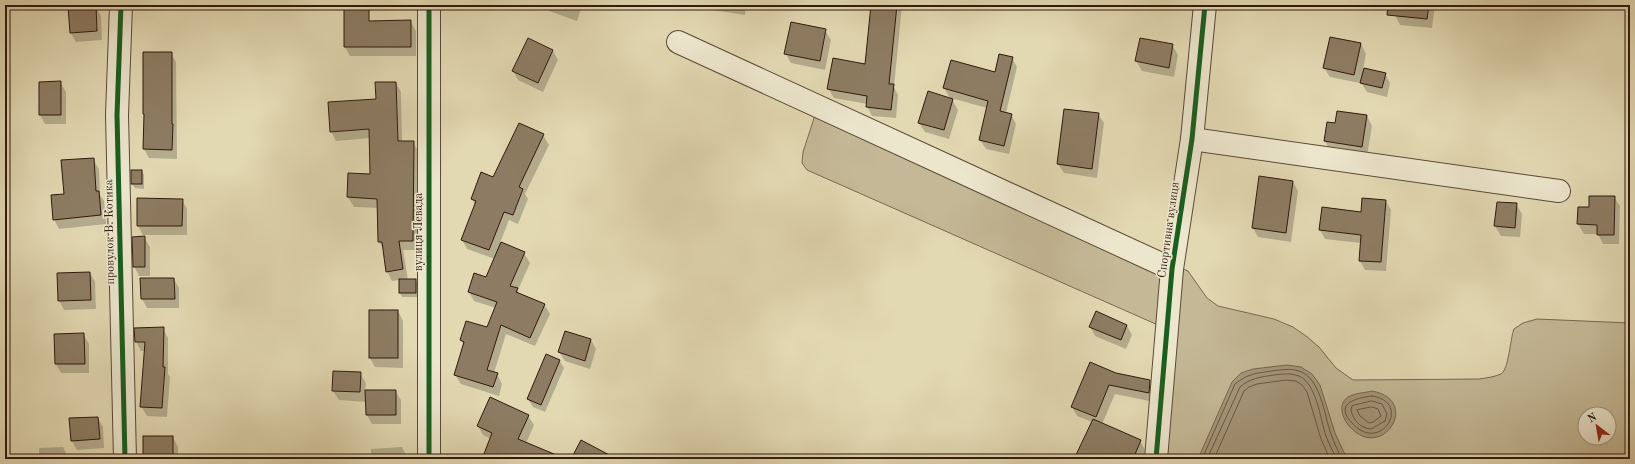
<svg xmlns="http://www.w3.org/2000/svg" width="1635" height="464" viewBox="0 0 1635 464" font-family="'Old Standard TT',serif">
<rect width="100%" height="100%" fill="#e2d8b2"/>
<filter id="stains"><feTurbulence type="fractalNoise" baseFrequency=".005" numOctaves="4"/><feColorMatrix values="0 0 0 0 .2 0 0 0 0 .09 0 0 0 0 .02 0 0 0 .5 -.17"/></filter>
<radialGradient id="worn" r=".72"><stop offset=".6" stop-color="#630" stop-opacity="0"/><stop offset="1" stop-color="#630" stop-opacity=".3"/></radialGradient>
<path fill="#c4b896" stroke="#7a6852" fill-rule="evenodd" d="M818,106L1188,271L1207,298L1218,306L1274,319L1293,327L1306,336L1319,347L1336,368L1353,380L1479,379C1486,378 1494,377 1501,374C1509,369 1510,339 1514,329L1523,323L1537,319L1630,323V459H1157L1167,329L807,170L802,163L803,152ZM1585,414H1609V438H1585Z"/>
<g fill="#a5977a" stroke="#76654e">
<path d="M1287,365L1301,367L1312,374L1320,385L1335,433L1347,459H1198L1232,382L1241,373L1253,369Z"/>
<path d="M1372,391C1421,400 1384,460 1352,429C1344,422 1336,405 1348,397C1355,393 1364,393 1372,391Z"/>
</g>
<g fill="#0003">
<path d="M545,5H578L581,9L577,21L549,11Z"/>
<path d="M704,5H746L745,15L706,9Z"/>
<path d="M872,5H902L894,87L898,95L896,118L872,116L867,106V104L834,98L828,88L866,65Z"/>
<path d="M1396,5H1435L1432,28L1400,25L1395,15Z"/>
<path d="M1614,5H1628L1626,10Z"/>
<path d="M95,6L101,16L102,40L76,42L71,33Z"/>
<path d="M410,21L416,31V56H350L345,47V22Z"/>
<path d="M825,30L831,40L825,70L791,63L786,54Z"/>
<path d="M528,39L553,51L558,60L543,92L518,80L513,71Z"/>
<path d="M1361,44L1366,54L1363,69L1385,74L1390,83L1387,97L1367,92L1360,81V83L1330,77L1324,68Z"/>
<path d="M1172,45L1178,55L1174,77L1142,71L1136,61Z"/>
<path d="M171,53L176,62L177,159L149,158L144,149L145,116Z"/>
<path d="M1012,58L1017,67L1006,113L1011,114L1016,124L1009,154L986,149L980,140L987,108L951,98L958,110L949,139L925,132L919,123L951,100L944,88L996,73Z"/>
<path d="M60,82L66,92V124H45L40,115Z"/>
<path d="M396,83L401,92L402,142H413L418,151V250H403L408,280H416L418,285V297H402L400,293V280L392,281L387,271L384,250L379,241L378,208L354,207L348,197L349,174L371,175L370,138L336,141L331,131L377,100Z"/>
<path d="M1098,114L1104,123L1097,178L1064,173L1058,164Z"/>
<path d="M1367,116L1372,126L1367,156L1330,150L1325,141L1336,125Z"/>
<path d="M520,124L543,135L549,145L525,194L528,199L518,224L509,220L500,243L524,253L530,263L518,290L520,295L544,304L550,314L535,346L506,334L494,373L497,374L502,384L499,396L461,384L455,375L464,345L461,340L487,328L496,308L474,301L469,292L487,279L495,259L467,249L462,240L475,205L472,199L493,178Z"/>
<path d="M93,159L99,169L100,195L104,201L106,224L59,229L54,219L65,195Z"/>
<path d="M142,171L144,175V189L135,188L132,184Z"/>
<path d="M1293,182L1298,191L1291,242L1258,237L1253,228Z"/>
<path d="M1614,197L1620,206L1619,244H1603L1598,234H1584L1578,224L1579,208H1590Z"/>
<path d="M138,199L182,200L187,209V235H143L138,226Z"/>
<path d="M1386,201L1391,210L1386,271L1365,270L1360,261L1361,243L1325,239L1320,230Z"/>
<path d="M1497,203L1516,204L1522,214L1520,237L1501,236L1495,226Z"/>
<path d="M144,237L150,247V276H139L134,266Z"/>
<path d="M90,273L95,282L96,309L64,310L59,300Z"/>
<path d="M174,279L179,288V308H147L142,299Z"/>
<path d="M370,311H398L403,321V368L375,367L370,358Z"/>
<path d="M1096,312L1127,326L1132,335L1126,349L1095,336L1090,326Z"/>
<path d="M163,328L168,338V374L170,377L167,417L147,416L141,406L145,351H141L136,342Z"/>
<path d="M566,332L591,340L596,349L590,369L565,361L559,352Z"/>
<path d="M83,334L89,344V373H61L56,364L55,335Z"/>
<path d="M559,360L564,368L545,412L533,407L528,399Z"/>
<path d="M334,372L360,373L366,383L365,391H395L401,400V424H372L367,415L366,402L339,400L333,391Z"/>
<path d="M1116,374L1149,381L1155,390L1154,402L1115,394L1102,424L1140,441L1145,450L1141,459H1076L1092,422L1077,416L1072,407Z"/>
<path d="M528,416L534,425L526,443L530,459H483L491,439L483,435L478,426Z"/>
<path d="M98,418L103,427L104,448L77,450L72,441Z"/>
<path d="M5,435L9,442L10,459H5Z"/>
<path d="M173,437L178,447V459H144Z"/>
<path d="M63,447L69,459H39V448Z"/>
<path d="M402,447L408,459H371V449Z"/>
</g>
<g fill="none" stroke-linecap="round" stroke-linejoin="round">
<g stroke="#6a5844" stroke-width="1">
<path d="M1372,396C1413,402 1381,454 1353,424C1333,404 1355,398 1372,396Z"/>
<path d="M1372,401L1382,404L1387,414L1385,421L1371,429C1360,428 1353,420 1351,410L1352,406Z"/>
<path d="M1372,407L1378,409L1381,416L1373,422L1369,423L1360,416L1357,410Z"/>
<path d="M1202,459L1235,384C1247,374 1257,373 1272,371C1281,370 1290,368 1299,371C1321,378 1324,415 1331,434C1334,443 1338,451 1342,459"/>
<path d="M1207,459L1240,387C1250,378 1261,377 1274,375C1282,374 1291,373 1299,376C1317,384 1320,419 1326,436C1329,444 1333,452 1337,459"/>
<path d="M1214,459L1244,391L1249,387L1257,384L1286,380L1296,381L1302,385L1307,392L1321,439L1330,459"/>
</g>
</g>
<g fill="#8d7c63" stroke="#30190d">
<path d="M96,5L97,31L70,33L68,7Z"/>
<path d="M871,5H897L889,84H894L891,110L866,107L867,96L827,89L833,58L865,64Z"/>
<path d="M1388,5H1429L1427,19L1387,15Z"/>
<path d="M344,8L369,9V21L411,20V47H344Z"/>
<path d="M791,22L826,29L820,61L784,54Z"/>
<path d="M1330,37L1361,43L1354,75L1323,68Z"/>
<path d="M528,38L553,50L538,83L512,71Z"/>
<path d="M1140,38L1173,44L1169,68L1135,61Z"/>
<path d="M143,52H172V124H173L172,150L143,149L144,114H143Z"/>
<path d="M999,54L1013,57L1000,111L1012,114L1004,146L979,140L988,101L943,88L951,60L995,72Z"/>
<path d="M1364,68L1386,73L1382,88L1360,83Z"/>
<path d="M61,81V115H39V82Z"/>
<path d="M375,82H396L398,141H414L413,241H399L403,269L386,272L382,242H378L377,199L347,197L348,173L370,174L369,129L330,132L328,102L376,99Z"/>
<path d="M928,91L953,99L944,130L918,123Z"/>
<path d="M1064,109L1099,113L1092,169L1057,164Z"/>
<path d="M1337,111L1367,115L1362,147L1324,141L1327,122L1335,123Z"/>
<path d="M519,123L544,134L519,187L523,189L513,215L504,212L489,250L461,240L476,201L471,199L481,172L493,177Z"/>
<path d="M94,158L96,191H99L101,215L53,220L51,195L64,194L61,160Z"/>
<rect x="131" y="170" width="11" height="14"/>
<path d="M1259,176L1293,181L1286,233L1252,228Z"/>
<path d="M1589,196H1615L1614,235H1597V225L1577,224L1578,207H1589Z"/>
<path d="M137,198L183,199L182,226H137Z"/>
<path d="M1362,198L1386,200L1381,262L1359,261L1361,235L1319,230L1322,207L1361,212Z"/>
<path d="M1497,202L1517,203L1515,228L1494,226Z"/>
<path d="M145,236V267H133L132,237Z"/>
<path d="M501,242L525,252L510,286L518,288L516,292L545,304L530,338L501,325L487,370L498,373L493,387L454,375L464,342L460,340L466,321L487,327L497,302L468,292L474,273L486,277Z"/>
<path d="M90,272L91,300L58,301L57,273Z"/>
<path d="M140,278H174L175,299H141Z"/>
<rect x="399" y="279" width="17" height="14"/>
<rect x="369" y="310" width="29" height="48"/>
<path d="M1096,311L1127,325L1121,340L1089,327Z"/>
<path d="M164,327L163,367H165L162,408L140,407L145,342H135L134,328Z"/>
<path d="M565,331L591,339L585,361L558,352Z"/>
<path d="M84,333L85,364H55L54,334Z"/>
<path d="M546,354L560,360L541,405L527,399Z"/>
<path d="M1090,362L1116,373L1150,380L1149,393L1109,385L1096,417L1071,407Z"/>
<path d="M333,371L361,372L360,392L332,391Z"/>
<path d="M365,390H396V415H366Z"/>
<path d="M490,397L529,415L518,439L566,459H482L492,433L477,426Z"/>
<path d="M98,417L100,439L71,441L69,418Z"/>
<path d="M1093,419L1141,440L1133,459H1074Z"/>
<rect x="143" y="436" width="30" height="23"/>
<path d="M581,440L617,459H571Z"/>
</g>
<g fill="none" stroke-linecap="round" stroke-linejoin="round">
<defs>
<g id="minor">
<path d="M121,5L117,115L125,459"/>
<path d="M429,5V459"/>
<path d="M678,42L1172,269"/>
<path d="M1192,139L1559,191"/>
<path d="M1156,459L1172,269L1192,139L1205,5"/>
</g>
</defs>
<use href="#minor" stroke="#5c4936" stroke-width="24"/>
<use href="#minor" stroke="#ece6cd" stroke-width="22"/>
<defs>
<g id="cycleway">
<path d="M121,5L117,115L125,459"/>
<path d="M429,5V459"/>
<path d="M1156,459L1172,269L1192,139L1205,5"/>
</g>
</defs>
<use href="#cycleway" stroke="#ece6cd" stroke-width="8"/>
<use href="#cycleway" stroke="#1b5e20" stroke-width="5"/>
</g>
<g text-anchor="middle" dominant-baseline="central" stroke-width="3" stroke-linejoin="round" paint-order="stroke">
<g font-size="12" fill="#30190d" stroke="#ece6cd">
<text transform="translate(1169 230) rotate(-82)">Спортивна вулиця</text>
<text transform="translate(110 232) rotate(-91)">провулок В. Котика</text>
<text transform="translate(419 232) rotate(-90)">вулиця Левада</text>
</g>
</g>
<rect width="1635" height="464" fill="none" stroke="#e2d8b2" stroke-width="20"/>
<rect x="6" y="6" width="1623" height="452" fill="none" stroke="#30190d" stroke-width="2"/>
<rect x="10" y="10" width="1615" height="444" fill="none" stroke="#30190d"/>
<g transform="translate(1597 426) rotate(329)"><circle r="19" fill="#ece6cd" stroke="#a19480"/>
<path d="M0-3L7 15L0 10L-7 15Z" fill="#8f2418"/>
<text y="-6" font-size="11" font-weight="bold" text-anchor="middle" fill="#30190d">N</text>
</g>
<rect width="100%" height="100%" filter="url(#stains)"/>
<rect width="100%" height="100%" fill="url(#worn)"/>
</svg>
